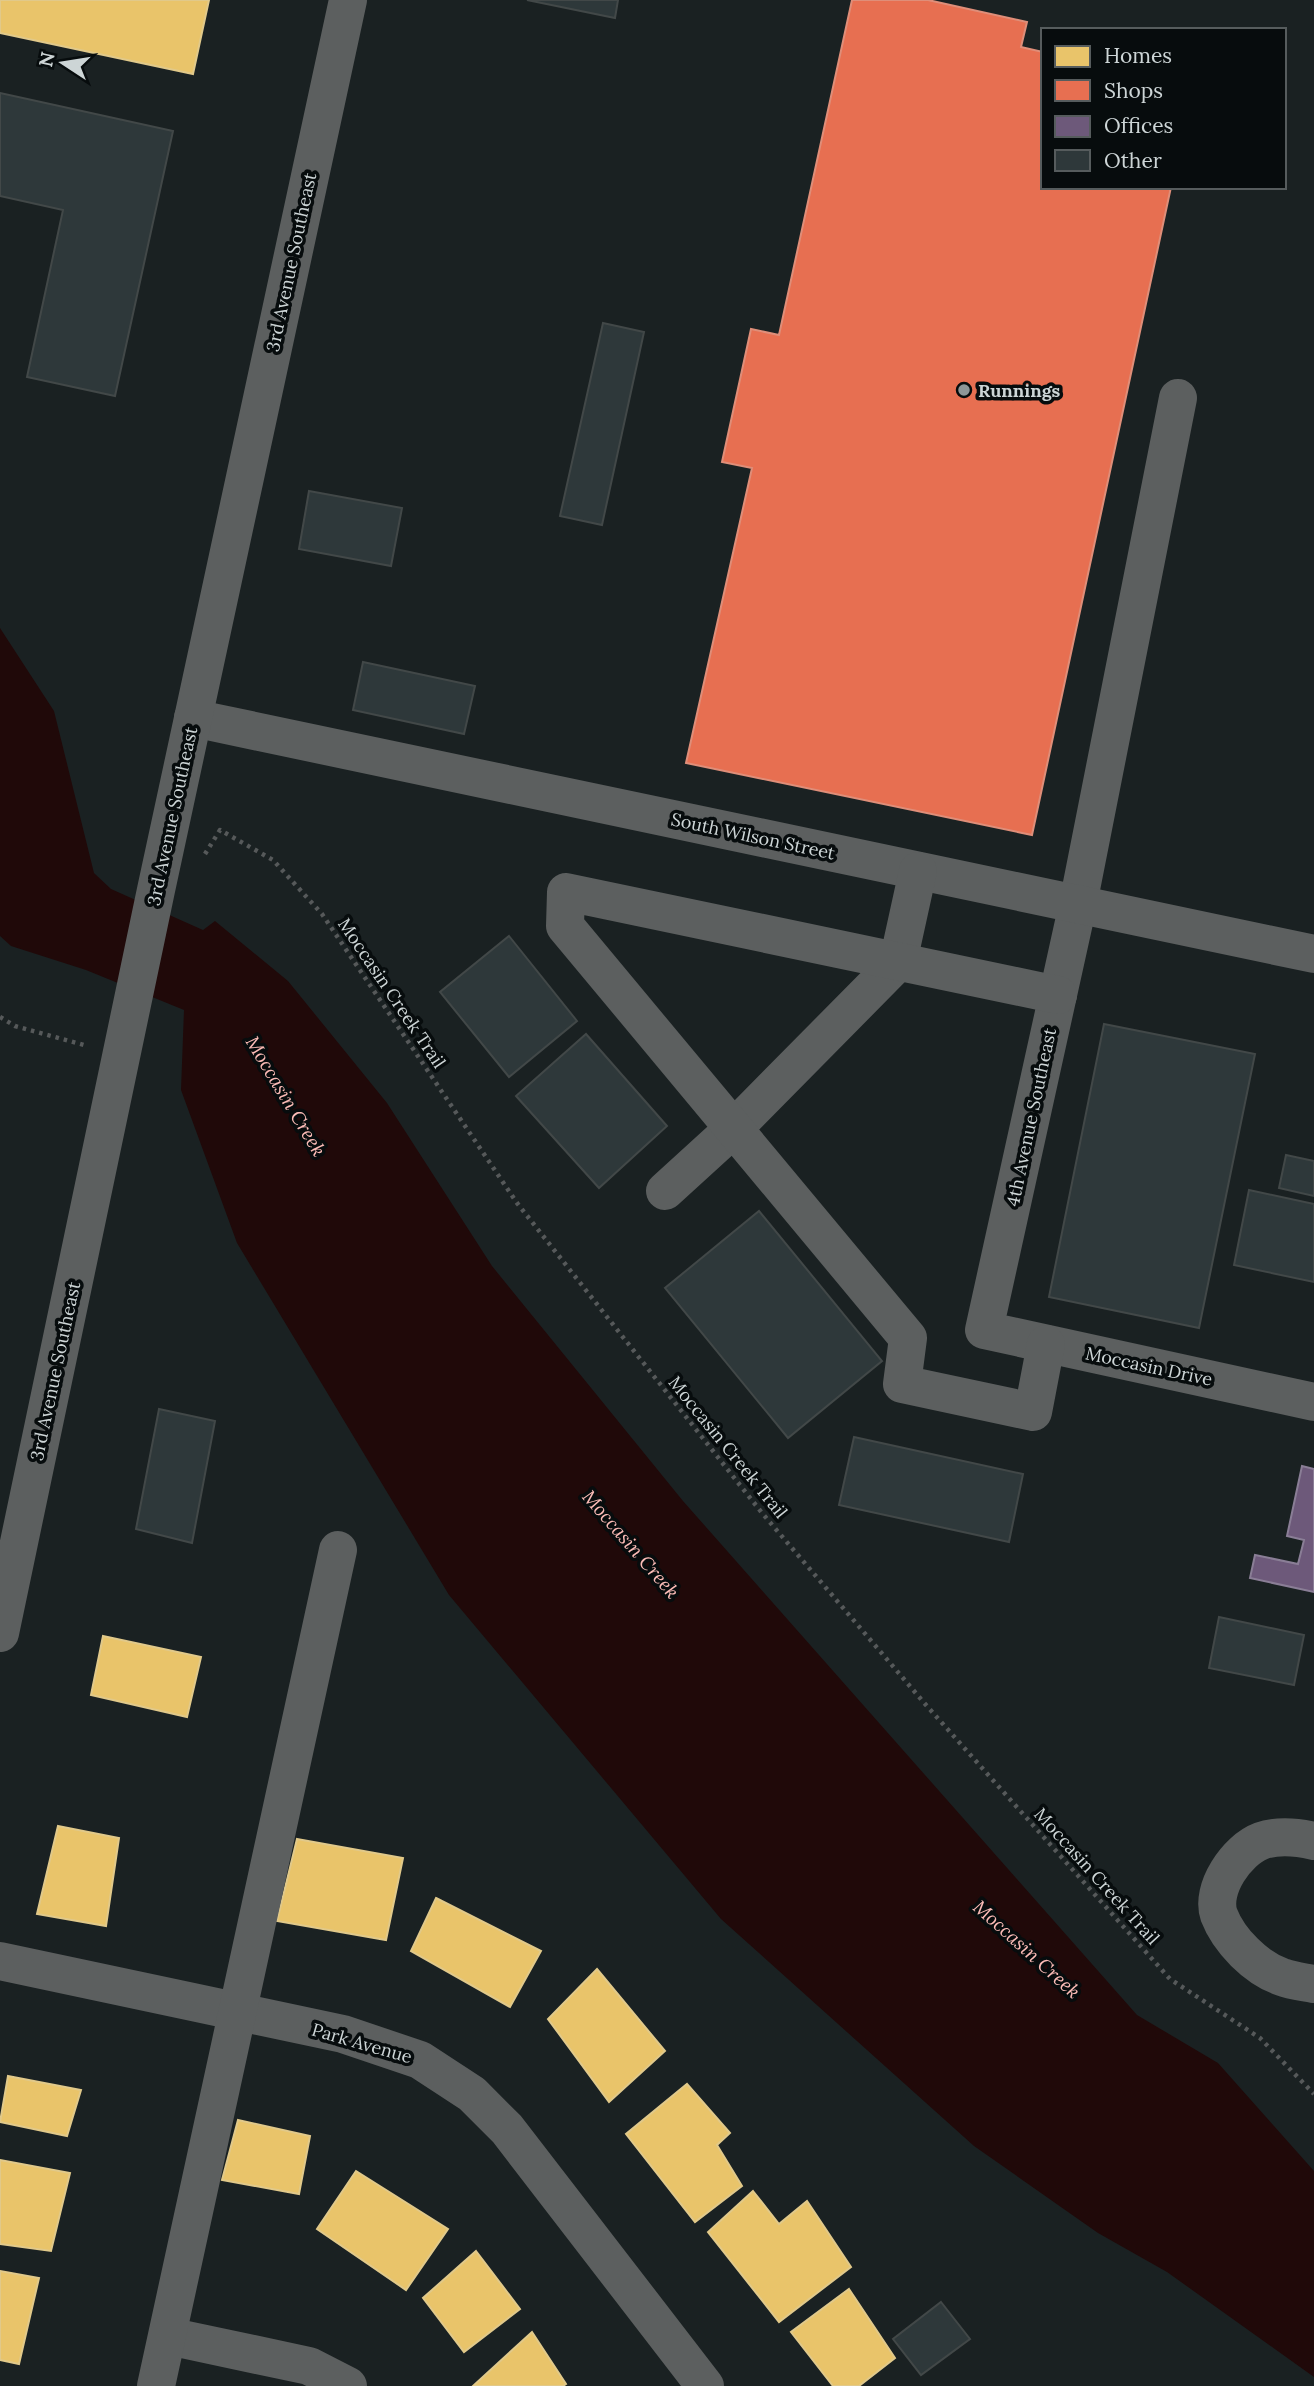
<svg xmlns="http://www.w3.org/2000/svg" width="1314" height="2386" viewBox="0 0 1314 2386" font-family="Lora,serif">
<rect width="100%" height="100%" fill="#1a2122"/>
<path fill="#200909" d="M0,628L54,711L94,873L111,889L203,930L215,921L288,981L387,1103L492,1266L683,1501L1137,2015L1218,2063L1314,2171V2377L1167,2272L1098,2233L974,2146L721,1919L449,1595L237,1243L181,1090L184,1010L86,970L11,946L0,936Z"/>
<g fill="#e9c46a" stroke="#e1c98a" stroke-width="2">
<path d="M0,0H209L193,74L0,33Z"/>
<path d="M103,1636L201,1657L187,1717L91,1695Z"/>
<path d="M58,1826L119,1838L106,1926L37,1914Z"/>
<path d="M297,1839L403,1858L386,1940L277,1921Z"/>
<path d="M436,1898L541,1951L510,2007L411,1951Z"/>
<path d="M597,1969L665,2051L609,2102L548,2019Z"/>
<path d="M8,2076L81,2090L67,2136L0,2122Z"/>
<path d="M687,2084L730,2133L717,2145L742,2186L695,2222L626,2134Z"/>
<path d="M238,2120L310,2136L299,2194L222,2180Z"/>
<path d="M0,2160L70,2173L51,2251L0,2244Z"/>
<path d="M356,2171L448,2229L406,2290L317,2229Z"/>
<path d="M753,2191L779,2224L807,2201L851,2267L779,2322L708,2232Z"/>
<path d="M476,2251L520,2309L464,2352L423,2298Z"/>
<path d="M0,2271L39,2278L19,2364L0,2360Z"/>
<path d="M849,2289L895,2358L859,2386H833L791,2332Z"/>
<path d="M532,2332L566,2384L563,2386H473Z"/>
</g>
<path fill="#e76f51" stroke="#df8e79" stroke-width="2" d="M852,0H928L1027,22L1021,47L1043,52V187H1171L1032,835L686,763L752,468L722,462L751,329L779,335Z"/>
<path fill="#6d597a" stroke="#8a7e96" stroke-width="2" d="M1302,1466L1314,1469V1592L1250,1578L1255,1555L1298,1564L1304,1540L1287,1536Z"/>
<g fill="#2e383a" stroke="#424848" stroke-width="2">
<path d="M527,0H618L615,18Z"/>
<path d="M0,93L173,131L115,396L27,377L63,210L0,196Z"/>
<path d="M603,323L644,332L602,525L560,516Z"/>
<path d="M309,491L402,508L391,566L299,549Z"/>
<path d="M363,662L475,686L464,734L353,710Z"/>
<path d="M509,936L577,1021L509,1077L440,992Z"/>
<path d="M1104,1024L1255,1054L1199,1328L1049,1297Z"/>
<path d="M586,1034L667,1126L599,1188L516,1096Z"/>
<path d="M1286,1155L1314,1161V1196L1279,1188Z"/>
<path d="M1249,1190L1314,1204V1282L1234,1265Z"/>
<path d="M759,1211L882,1361L788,1438L665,1288Z"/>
<path d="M159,1409L215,1421L192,1543L136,1529Z"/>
<path d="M854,1437L1023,1474L1009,1542L839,1505Z"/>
<path d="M1219,1617L1304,1635L1294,1685L1209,1668Z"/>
<path d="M941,2302L970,2339L921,2375L893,2339Z"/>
</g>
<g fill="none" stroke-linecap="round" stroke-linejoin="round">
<g stroke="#56595a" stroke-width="4.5" stroke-dasharray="3.5 5" stroke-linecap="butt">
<path d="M205,854L220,830L273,860L322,914L517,1203L762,1513L926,1705L1170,1979L1260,2038L1314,2094"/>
<path d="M0,1017L15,1026L84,1045"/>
</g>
<g stroke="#5c5f5f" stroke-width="38">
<path d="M1178,398L1078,904L984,1330L1314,1402"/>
<path d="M193,718L1314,954"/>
<path d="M665,1191L733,1129L898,962L918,871"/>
<path d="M1046,1344L1033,1412L902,1384L908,1338L565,926L566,892L1058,995"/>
<path d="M0,1633L156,890L348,0"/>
<path d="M1314,1841C1297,1837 1278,1835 1261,1841C1237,1850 1210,1889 1219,1915C1229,1941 1256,1968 1282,1977C1292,1981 1304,1982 1314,1984"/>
<path d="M0,1961L343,2034L420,2060L472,2094L507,2129L705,2386"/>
<path d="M168,2336L309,2366L348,2386"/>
<path d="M156,2386L338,1550"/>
</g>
</g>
<circle fill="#8e9697" stroke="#070c0d" stroke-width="2.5" cx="964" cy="390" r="7"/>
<g text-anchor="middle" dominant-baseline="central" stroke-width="7" stroke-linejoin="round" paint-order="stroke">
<g font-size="18" fill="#cdd5d6" stroke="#070c0d">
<text transform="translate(291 262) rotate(-78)">3rd Avenue Southeast</text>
<text transform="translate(172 816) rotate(-78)">3rd Avenue Southeast</text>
<text transform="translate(753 836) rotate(12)">South Wilson Street</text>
<text transform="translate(392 993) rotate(56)">Moccasin Creek Trail</text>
<text transform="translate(1031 1117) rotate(-78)">4th Avenue Southeast</text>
<text transform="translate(1149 1366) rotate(12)">Moccasin Drive</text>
<text transform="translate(55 1371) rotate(-78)">3rd Avenue Southeast</text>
<text transform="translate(728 1447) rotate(51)">Moccasin Creek Trail</text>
<text transform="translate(1097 1876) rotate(48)">Moccasin Creek Trail</text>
<text transform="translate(362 2043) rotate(16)">Park Avenue</text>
</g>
<g font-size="18" font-weight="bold" fill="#cdd5d6" stroke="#070c0d" text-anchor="start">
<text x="978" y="390">Runnings</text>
</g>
<g font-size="19" font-style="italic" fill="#fcbcb7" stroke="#070c0d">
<text transform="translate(286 1096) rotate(59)">Moccasin Creek</text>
<text transform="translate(631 1544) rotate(49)">Moccasin Creek</text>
<text transform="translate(1027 1949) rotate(42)">Moccasin Creek</text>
</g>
</g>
<rect x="1041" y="28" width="245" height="161" fill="#070c0d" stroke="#565c5d" stroke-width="2"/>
<rect x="1055" y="46" width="35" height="21" fill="#e9c46a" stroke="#565c5d" stroke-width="2"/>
<text x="1104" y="63" font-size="21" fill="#cdd5d6">Homes</text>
<rect x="1055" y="80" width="35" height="21" fill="#e76f51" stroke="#565c5d" stroke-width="2"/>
<text x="1104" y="98" font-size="21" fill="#cdd5d6">Shops</text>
<rect x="1055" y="116" width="35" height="21" fill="#6d597a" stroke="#565c5d" stroke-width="2"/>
<text x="1104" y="133" font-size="21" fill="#cdd5d6">Offices</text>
<rect x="1055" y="150" width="35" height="21" fill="#2e383a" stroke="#565c5d" stroke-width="2"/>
<text x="1104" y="168" font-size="21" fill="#cdd5d6">Other</text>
<g transform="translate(63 63) rotate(282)" stroke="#070c0d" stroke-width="5" paint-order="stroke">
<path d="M0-5L12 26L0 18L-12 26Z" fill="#cdd5d6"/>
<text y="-10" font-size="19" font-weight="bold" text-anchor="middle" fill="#cdd5d6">N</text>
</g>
</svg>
